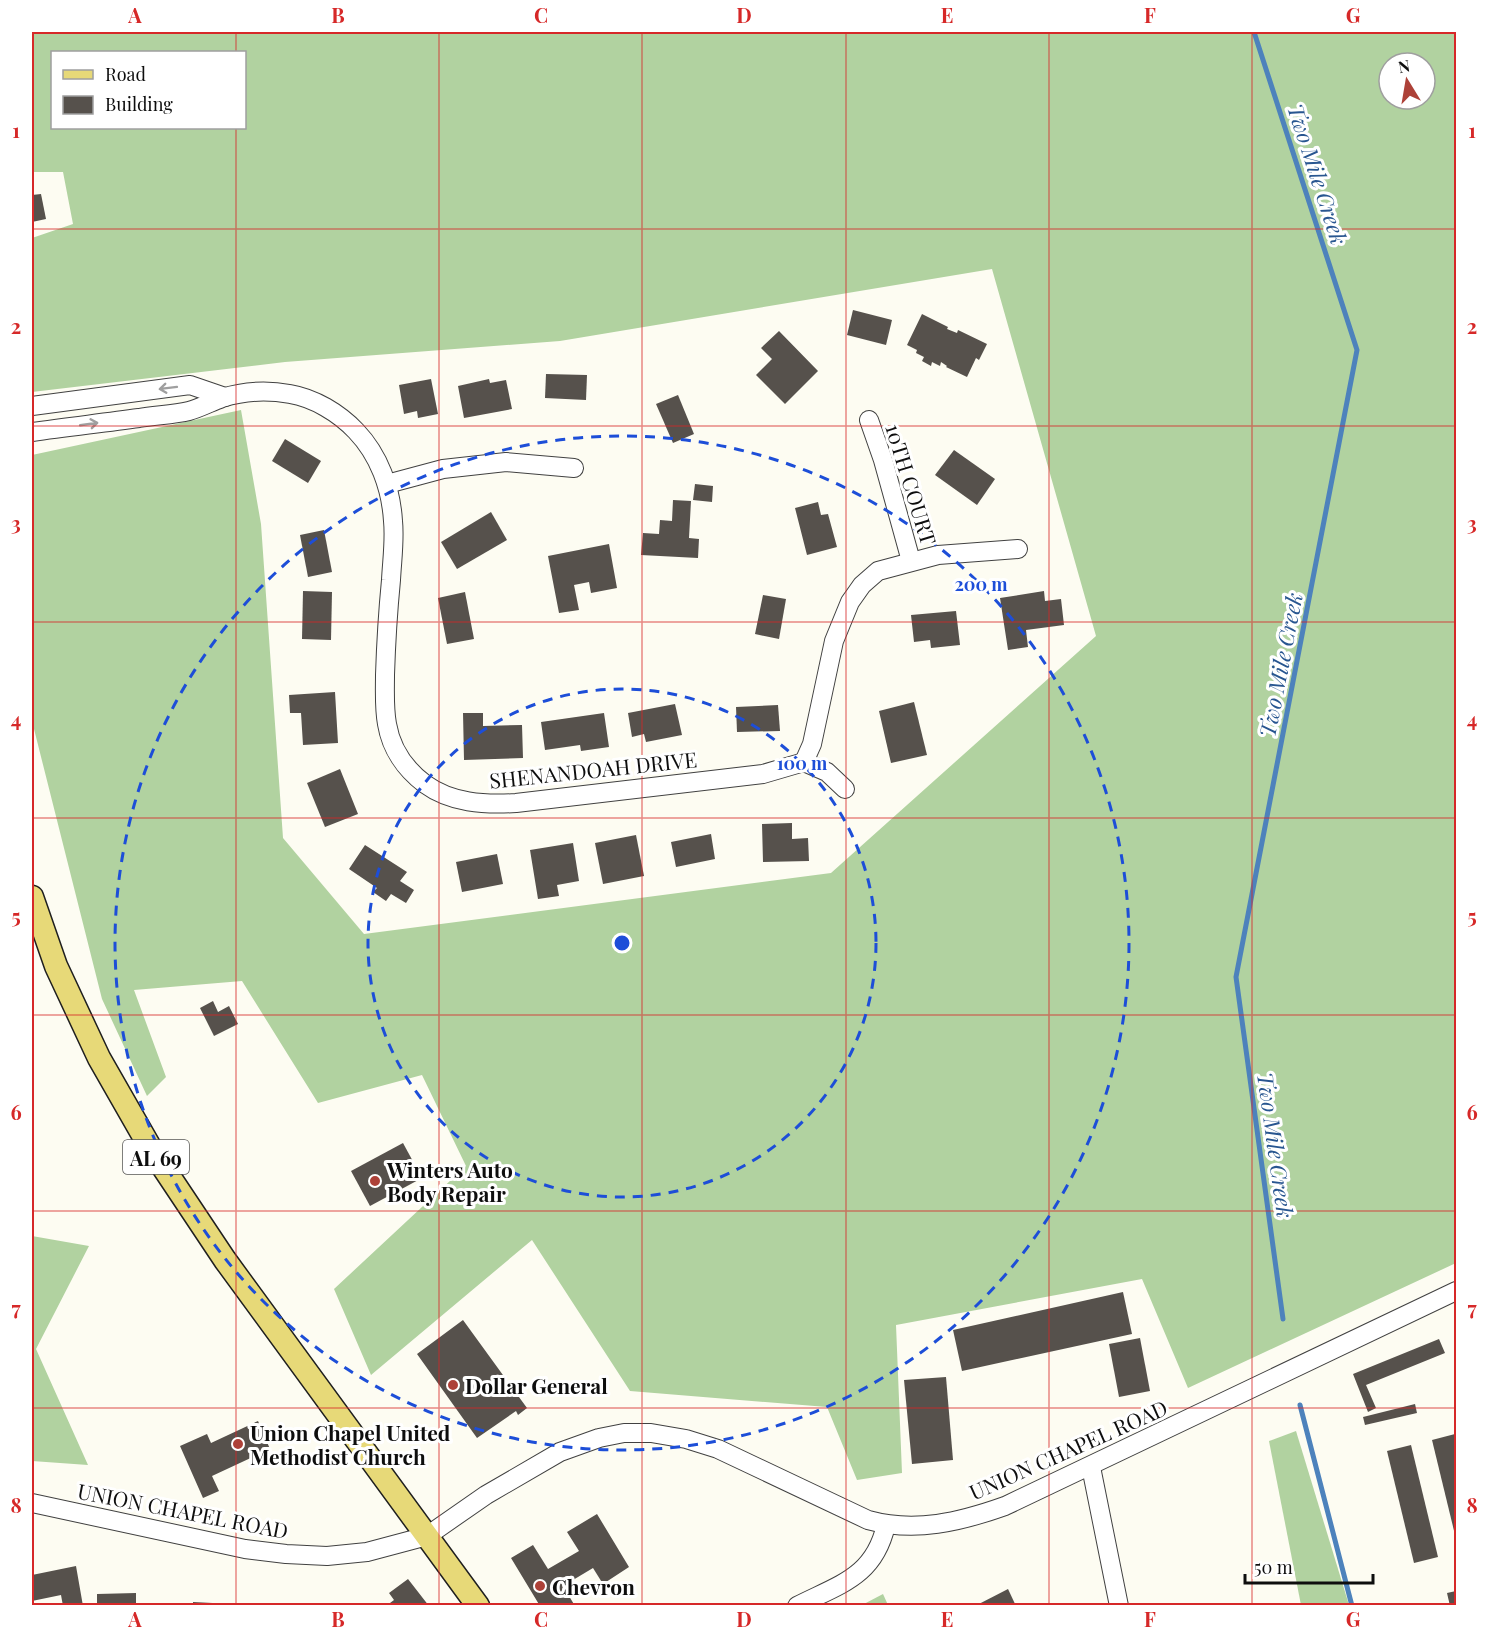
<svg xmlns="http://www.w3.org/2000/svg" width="1488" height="1637" viewBox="0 0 1488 1637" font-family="'Playfair Display',serif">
<rect width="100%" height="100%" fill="#fdfcf2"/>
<g fill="#b1d2a0" fill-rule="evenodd">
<path d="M32,32H1456V1263L1188,1388L1142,1279L896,1325L902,1473L857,1480L827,1407L630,1391L532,1240L371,1375L334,1289L466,1166L422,1075L318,1103L242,981L134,990L166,1077L147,1096L102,999L32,721V455L241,410L261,524L283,838L364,934L831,873L1096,636L992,269L560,341L285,362L32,392V238L73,224L63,172H32ZM52,52H244V128H52ZM1389,63H1425V99H1389Z"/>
<path d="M32,1236L89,1246L36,1349L88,1465L32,1461Z"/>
<path d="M1296,1431L1349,1605H1301L1269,1441Z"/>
<path d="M883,1594L888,1605H862Z"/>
</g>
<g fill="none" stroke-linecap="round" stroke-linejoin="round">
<g stroke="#4d82bc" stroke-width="5">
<path d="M1254,32L1357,350L1236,977L1283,1319"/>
<path d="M1300,1405L1352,1606"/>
</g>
</g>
<g fill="#56514c">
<path d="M41,194L46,219L32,222V195Z"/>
<path d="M853,310L892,320L886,345L847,335Z"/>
<path d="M922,314L948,327L947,329L957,333L958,330L987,344L979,360L976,358L967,377L946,367L947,366L941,362L940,366L932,362L931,366L922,361L924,357L916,353L917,350L907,345Z"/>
<path d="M779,331L818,371L785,404L756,375L772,359L761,348Z"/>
<path d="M546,374L587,375L586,400L545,398Z"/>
<path d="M431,379L438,414L418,418L417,411L404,414L399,385Z"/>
<path d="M489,379L490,383L506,380L512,409L464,418L458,386Z"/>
<path d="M678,395L694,434L673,443L656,404Z"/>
<path d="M285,439L321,461L308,483L272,461Z"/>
<path d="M954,450L995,479L977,505L935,475Z"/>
<path d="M695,484L713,486L712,502L693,500Z"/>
<path d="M673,500L691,501L689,538L699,539L698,558L641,555L643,533L659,534L660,520L672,521Z"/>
<path d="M818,502L821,515L828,514L837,547L807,555L795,508Z"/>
<path d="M491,512L507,540L457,569L441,542Z"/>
<path d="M324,530L332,572L308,577L300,535Z"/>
<path d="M609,544L617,588L591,593L589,582L574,585L579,610L559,613L548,556Z"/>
<path d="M303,591L332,592L331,640L302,639Z"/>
<path d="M1044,591L1045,601L1061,599L1064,625L1026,630L1028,647L1008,650L1000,598Z"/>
<path d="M465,592L474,639L447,644L438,598Z"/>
<path d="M763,595L786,599L779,639L755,634Z"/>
<path d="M956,611L960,645L931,648L930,640L914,642L911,615Z"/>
<path d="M335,692L338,743L303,745L301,713H290L289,695Z"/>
<path d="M914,702L927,755L891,763L879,711Z"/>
<path d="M675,704L682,735L646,742L644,734L632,737L628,713Z"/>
<path d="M778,705L780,731L737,732L736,707Z"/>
<path d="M463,713H483V726L522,725L523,758L464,760Z"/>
<path d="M604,713L609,747L581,751L580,745L545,750L541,722Z"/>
<path d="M340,769L358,814L325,827L307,783Z"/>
<path d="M792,823V839L808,838L809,861L763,862L762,824Z"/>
<path d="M711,834L715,859L676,867L671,842Z"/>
<path d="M636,835L644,876L603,884L595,843Z"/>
<path d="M573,843L579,881L557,885L559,896L538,899L530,850Z"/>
<path d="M365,845L407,872L400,881L414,890L406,903L391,894L386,901L373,892L377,888L349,869Z"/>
<path d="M497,854L503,884L462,892L456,862Z"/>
<path d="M213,1001L218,1012L229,1006L238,1024L214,1036L200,1008Z"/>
<path d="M403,1143L422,1178L370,1206L351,1171Z"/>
<path d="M1123,1292L1132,1334L962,1371L953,1330Z"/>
<path d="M463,1320L527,1408L518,1415L516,1411L477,1438L417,1354Z"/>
<path d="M1140,1338L1150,1391L1119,1397L1109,1344Z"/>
<path d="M1439,1339L1445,1353L1366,1385L1376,1408L1368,1412L1353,1374Z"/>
<path d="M946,1377L953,1460L912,1464L904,1380Z"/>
<path d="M1415,1404L1417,1413L1365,1425L1363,1417Z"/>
<path d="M258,1421L270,1449L212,1476L219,1491L203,1498L180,1446L207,1434L211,1443Z"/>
<path d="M1455,1434L1456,1439V1539L1432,1440Z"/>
<path d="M1411,1445L1438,1557L1414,1563L1387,1451Z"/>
<path d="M597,1514L629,1567L603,1584L593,1568L563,1586L575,1606H540L511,1558L533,1545L548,1569L579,1551L567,1532Z"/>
<path d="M76,1566L83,1606H63L61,1595L32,1601V1575Z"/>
<path d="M408,1579L429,1606H386L394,1600L389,1593Z"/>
<path d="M1008,1589L1016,1606H975Z"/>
<path d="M1456,1591V1606H1450L1447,1593Z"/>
<path d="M136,1593V1606H97V1594Z"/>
<path d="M193,1602L232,1604L231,1606H193Z"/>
</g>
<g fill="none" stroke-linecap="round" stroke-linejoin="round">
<defs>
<g id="minor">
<path d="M32,406L190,385L225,397"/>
<path d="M869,420L883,460L911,561"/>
<path d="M32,432C67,427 103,423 139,418C155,415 173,415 189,411C200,408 211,402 222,398C244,391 268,390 290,394C314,398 339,413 356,431C379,455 391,488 393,521C395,540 392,560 391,580C388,611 386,643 385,675C385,691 384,708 387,724C391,748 405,769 425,784C451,803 484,805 516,803L763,774L804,762L827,772L845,789"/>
<path d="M387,484L443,469L506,462L574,468"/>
<path d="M804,762L812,744L834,641L850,602L862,585L878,571L938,555L1018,549"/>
<path d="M1091,1467L1119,1606"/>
<path d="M32,1503L245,1549L286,1554L327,1556L367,1552L427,1536L486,1495L560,1452L599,1438L624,1433H651L686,1439L718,1449L868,1520C915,1533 960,1522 1005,1506L1456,1291"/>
<path d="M797,1606C840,1584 874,1577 886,1525"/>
</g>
<path id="major" d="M32,897L56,966L99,1058L151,1149L225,1260L478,1606"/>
</defs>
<use href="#minor" stroke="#414141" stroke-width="20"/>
<use href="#major" stroke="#1f1f1f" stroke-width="25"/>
<use href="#minor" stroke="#fff" stroke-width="18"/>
<use href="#major" stroke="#e7d978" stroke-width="22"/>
</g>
<defs><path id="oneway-shaft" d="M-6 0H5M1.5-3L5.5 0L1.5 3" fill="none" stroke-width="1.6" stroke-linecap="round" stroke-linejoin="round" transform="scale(1.5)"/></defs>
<g stroke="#9f9f9f">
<use href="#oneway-shaft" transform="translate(168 388) rotate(173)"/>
<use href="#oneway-shaft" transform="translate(89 424) rotate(-8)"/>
</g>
<path fill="none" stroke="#d62828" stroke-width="1.5" stroke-opacity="0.55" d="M236,32V52M439,32V1606M642,32V1606M846,32V1606M1049,32V1606M1252,32V1606M236,128V1606M32,229H1456M32,426H1456M32,622H1456M32,818H1456M32,1015H1456M32,1211H1456M32,1408H1456"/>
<g fill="none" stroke="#1d4ed8" stroke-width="3" stroke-dasharray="10 8">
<circle cx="622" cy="943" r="254"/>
<circle cx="622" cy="943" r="507"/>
</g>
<g fill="#ad4138" stroke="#fff" stroke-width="2">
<circle cx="375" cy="1181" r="6"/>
<circle cx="453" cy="1385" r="6"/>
<circle cx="238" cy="1444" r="6"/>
<circle cx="540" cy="1586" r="6"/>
</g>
<g text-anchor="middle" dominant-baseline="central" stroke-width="6" stroke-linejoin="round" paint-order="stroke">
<rect fill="#fff" stroke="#565656" stroke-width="1.5" x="123" y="1140" width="66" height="34" rx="4.5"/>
<g font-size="20" font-weight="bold" fill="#0e0e0e">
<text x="156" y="1157">AL 69</text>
</g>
<g font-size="21" fill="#0e0e0e" stroke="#fff">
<text transform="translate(912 484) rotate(73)">10TH COURT</text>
<text transform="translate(593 769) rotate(-6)">SHENANDOAH DRIVE</text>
<text transform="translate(1068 1449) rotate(-24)">UNION CHAPEL ROAD</text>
<text transform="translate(183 1510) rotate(11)">UNION CHAPEL ROAD</text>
</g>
<g font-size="21" font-weight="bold" fill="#0e0e0e" stroke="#fff" text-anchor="start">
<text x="387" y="1169">Winters Auto<tspan x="387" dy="24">Body Repair</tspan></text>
<text x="465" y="1385">Dollar General</text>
<text x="250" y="1432">Union Chapel United<tspan x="250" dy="24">Methodist Church</tspan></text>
<text x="552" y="1586">Chevron</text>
</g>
<g font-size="22" font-style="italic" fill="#285690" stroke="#fff">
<text transform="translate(1318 174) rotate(72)">Two Mile Creek</text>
<text transform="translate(1280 665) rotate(-79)">Two Mile Creek</text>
<text transform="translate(1276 1145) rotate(82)">Two Mile Creek</text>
</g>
</g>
<circle cx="622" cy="943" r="9" fill="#1d4ed8" stroke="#fff" stroke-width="3"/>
<g font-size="18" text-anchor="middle" font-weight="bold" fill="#1d4ed8" stroke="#fff" stroke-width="6" stroke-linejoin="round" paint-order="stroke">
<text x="981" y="591">200 m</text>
<text x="802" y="770">100 m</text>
</g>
<rect width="1488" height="1637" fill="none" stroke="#ffffff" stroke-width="66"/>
<rect x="51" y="51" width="195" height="78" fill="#ffffff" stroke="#9f9f9f" stroke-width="1.5"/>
<rect x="63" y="70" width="30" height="9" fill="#e7d978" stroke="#9f9f9f" stroke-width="1.5"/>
<text x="105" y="81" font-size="18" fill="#0e0e0e">Road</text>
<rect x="63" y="96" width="30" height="18" fill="#56514c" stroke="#9f9f9f" stroke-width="1.5"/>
<text x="105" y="111" font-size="18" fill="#0e0e0e">Building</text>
<g transform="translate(1407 81) rotate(349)"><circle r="28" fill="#ffffff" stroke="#9f9f9f" stroke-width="1.5"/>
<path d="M0-4.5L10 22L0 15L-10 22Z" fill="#ad4138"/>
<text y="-9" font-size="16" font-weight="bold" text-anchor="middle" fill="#0e0e0e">N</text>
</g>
<path d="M1245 1574v9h128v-9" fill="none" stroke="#0e0e0e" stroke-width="3"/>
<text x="1254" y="1574" font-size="18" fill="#0e0e0e" stroke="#ffffff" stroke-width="4.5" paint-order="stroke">50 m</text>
<rect x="33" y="33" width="1422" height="1571" fill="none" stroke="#d62828" stroke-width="2"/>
<g font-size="20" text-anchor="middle" font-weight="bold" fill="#d62828">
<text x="135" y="23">A</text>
<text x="338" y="23">B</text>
<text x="541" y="23">C</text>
<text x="744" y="23">D</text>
<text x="947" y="23">E</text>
<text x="1150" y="23">F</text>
<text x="1353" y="23">G</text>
<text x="16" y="138">1</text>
<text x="1472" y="138">1</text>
<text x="16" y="334">2</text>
<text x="1472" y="334">2</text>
<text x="16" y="531">3</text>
<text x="1472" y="531">3</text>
<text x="16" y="727">4</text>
<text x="1472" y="727">4</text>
<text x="16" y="924">5</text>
<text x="1472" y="924">5</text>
<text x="16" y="1120">6</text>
<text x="1472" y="1120">6</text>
<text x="16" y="1316">7</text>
<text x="1472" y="1316">7</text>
<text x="16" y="1513">8</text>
<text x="1472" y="1513">8</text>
<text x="135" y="1627">A</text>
<text x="338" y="1627">B</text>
<text x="541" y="1627">C</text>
<text x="744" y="1627">D</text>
<text x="947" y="1627">E</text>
<text x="1150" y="1627">F</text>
<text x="1353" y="1627">G</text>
</g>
</svg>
